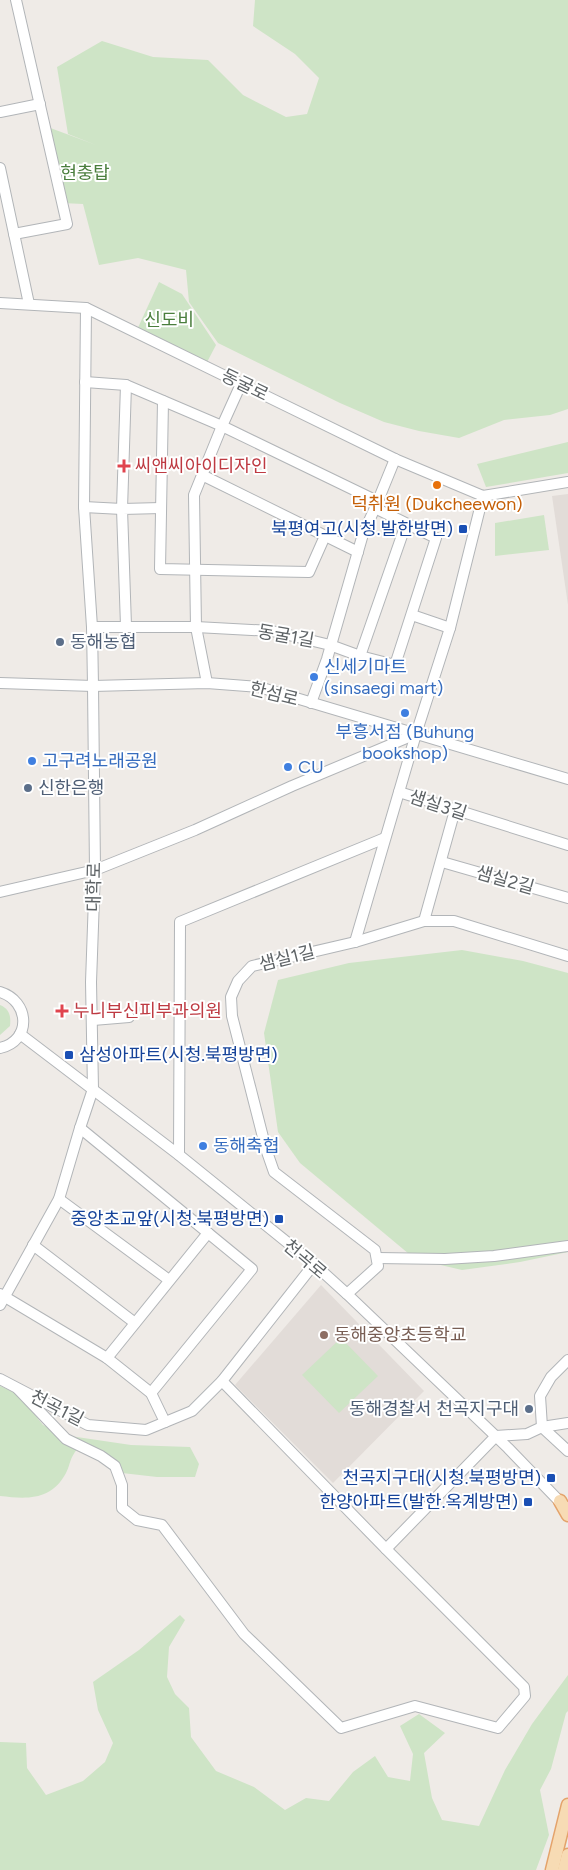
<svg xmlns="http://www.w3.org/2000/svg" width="568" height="1870" viewBox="0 0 568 1870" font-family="Figtree,'Noto Sans KR',sans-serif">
<rect width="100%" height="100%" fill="#efebe7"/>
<g fill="#e2dcd8">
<path d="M568,494V605L552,496Z"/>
<path d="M321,1285L424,1391L333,1483L235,1385Z"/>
</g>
<g fill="#cee4c6">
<path d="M255,0H568V409L550,415L504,420L459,438L419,431L384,422L340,403L218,343L189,302L186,270L138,258L99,265L83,204L62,203L45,126L96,145L68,134L57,67L102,41L153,57L208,60L243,95L286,117L307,114L319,78L295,54L253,26Z"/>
<path d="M159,282L182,294L216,345L205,366L136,332Z"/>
<path d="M568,442V473L486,487L477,464Z"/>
<path d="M544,515L549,550L495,556V523Z"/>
<path d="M462,950L523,961L568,973V1252L520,1262L462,1270L415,1259L300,1163L278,1132L264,1033L278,980L349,963Z"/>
<path d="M0,1005C10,1009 11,1017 10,1026L0,1035Z"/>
<path d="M341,1338L378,1376L339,1413L302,1375Z"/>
<path d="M0,1386L18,1394L43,1425L70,1436L131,1445L190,1447L199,1464L195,1477H157L122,1473L78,1448C69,1459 71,1463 66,1473C51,1501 27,1499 0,1496Z"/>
<path d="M180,1615L185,1620L169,1647L167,1677L175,1694L189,1708L191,1737L216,1771L254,1787L285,1810L306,1798L329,1801L353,1772L375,1756L388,1777L410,1781L413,1754L400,1726L419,1714L445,1733L424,1753L432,1798L442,1820L479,1826L505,1770L532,1724L568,1675V1711L566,1713L551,1769L540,1790L549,1835L536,1870H0V1742L26,1743L27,1768L46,1795L83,1781L105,1762L113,1743L98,1710L93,1682L139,1650Z"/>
</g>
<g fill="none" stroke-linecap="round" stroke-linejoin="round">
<defs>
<g id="minor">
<path d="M0,112L40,104"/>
<path d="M0,168L29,304"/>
<path d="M14,234L67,224L16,0"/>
<path d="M0,303L86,308L395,459L483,496L568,482"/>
<path d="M85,382L126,385L222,426L377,501"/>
<path d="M163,401L160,569L309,572L325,536"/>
<path d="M202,475L358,552"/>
<path d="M84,507L122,509L126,385"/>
<path d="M412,615L450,628"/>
<path d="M126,626L122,509L161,508"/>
<path d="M92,627H196L272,631L330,645L360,656L395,665L436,538L375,508"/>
<path d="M360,656L406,524"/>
<path d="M0,683L93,686L207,683L259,687L568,779"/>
<path d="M207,683L196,627L194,495L222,426L241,384"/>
<path d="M311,703L327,659L363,534L375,508L395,459"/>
<path d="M399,792L568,845"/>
<path d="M442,862L568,898"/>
<path d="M0,892L95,870L195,830L292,786L416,734"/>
<path d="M424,921L455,810"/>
<path d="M355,942L416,734L450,628L483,496"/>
<path d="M0,992C30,1001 32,1041 0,1048"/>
<path d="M93,1020L129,1017"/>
<path d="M20,1034L179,1155L314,1264L347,1294L508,1448L564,1506"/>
<path d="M80,1128L252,1269L151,1393"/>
<path d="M179,1155L180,922L385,838"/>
<path d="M59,1199L169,1280"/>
<path d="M33,1245L135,1323"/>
<path d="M377,1258L445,1259L494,1256L568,1246"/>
<path d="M0,1294L107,1358L151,1393L165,1422"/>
<path d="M347,1294L378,1266L375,1250L274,1172L266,1149L232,1016L231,997L238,981L252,966L355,942L424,921H454L568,956"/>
<path d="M0,1305L59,1199L80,1128L93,1089L91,982L95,870L93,686L92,627L84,507L86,308"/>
<path d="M107,1358L208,1233"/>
<path d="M0,1379L88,1425L146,1430L192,1411L222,1381L314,1264"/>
<path d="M18,1389L66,1439L101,1456L115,1466L122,1485V1508L137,1520L162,1525L244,1634L341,1728L415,1706L498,1728L525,1696L524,1687L386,1549L222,1381"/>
<path d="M542,1427L568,1451"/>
<path d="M542,1427L568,1423"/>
<path d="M386,1549L496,1436L527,1434L542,1427L540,1396L551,1377L568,1360"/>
</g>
<g id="major">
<path d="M560,1501L568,1515"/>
<path d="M552,1870L568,1805"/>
<path d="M564,1870L568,1855"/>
</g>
</defs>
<use href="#minor" stroke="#b2b5b8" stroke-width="12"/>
<use href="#major" stroke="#e4a36b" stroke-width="15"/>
<use href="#minor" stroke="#fff" stroke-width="10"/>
<use href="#major" stroke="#f7dbb4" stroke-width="12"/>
</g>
<g fill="#e0444e" stroke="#fff" stroke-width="2">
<path d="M121.5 458.5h5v5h5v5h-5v5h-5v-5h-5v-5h5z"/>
<path d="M59.5 1003.5h5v5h5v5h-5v5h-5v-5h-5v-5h5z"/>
</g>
<circle fill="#e8710a" stroke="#fff" stroke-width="2" cx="437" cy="485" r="5"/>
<g fill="#1a4fb4" stroke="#fff" stroke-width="2">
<rect x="458" y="524" width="10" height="10" rx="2.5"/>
<rect x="64" y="1050" width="10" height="10" rx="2.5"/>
<rect x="274" y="1214" width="10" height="10" rx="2.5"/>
<rect x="546" y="1473" width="10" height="10" rx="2.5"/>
<rect x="523" y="1497" width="10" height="10" rx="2.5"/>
</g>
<g fill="#5c6f8a" stroke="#fff" stroke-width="2">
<circle cx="60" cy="642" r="5"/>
<circle cx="28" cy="788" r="5"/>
<circle cx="529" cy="1409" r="5"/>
</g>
<g fill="#3f7fe0" stroke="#fff" stroke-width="2">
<circle cx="314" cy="677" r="5"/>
<circle cx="405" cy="713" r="5"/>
<circle cx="32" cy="761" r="5"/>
<circle cx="288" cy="767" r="5"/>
<circle cx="203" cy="1146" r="5"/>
</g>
<circle fill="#8d6e63" stroke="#fff" stroke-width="2" cx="324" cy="1335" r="5"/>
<g text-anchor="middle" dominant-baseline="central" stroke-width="4" stroke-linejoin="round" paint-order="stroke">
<g font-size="18" fill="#4a7e3d" stroke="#fff">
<text x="85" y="173">현충탑</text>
<text x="169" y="320">신도비</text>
</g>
<g font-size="18" fill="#5e6366" stroke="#fff">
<text transform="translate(245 385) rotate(26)">동굴로</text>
<text transform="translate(286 636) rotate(10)">동굴1길</text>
<text transform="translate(274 694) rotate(14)">한섬로</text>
<text transform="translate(438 805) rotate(18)">샘실3길</text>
<text transform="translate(505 880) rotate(16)">샘실2길</text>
<text transform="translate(94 887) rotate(-89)">대학로</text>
<text transform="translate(287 958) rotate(-14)">샘실1길</text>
<text transform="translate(305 1259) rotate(40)">천곡로</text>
<text transform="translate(57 1408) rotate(27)">천곡1길</text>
</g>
<g font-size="18" fill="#be3a42" stroke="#fff" text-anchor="start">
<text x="135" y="466">씨앤씨아이디자인</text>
<text x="73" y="1011">누니부신피부과의원</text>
</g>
<g font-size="18" fill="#c56008" stroke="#fff">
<text x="437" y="504">덕취원 (Dukcheewon)</text>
</g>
<g font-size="18" fill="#164399" stroke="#fff" text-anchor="end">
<text x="453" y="529">북평여고(시청.발한방면)</text>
<text x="79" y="1055" text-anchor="start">삼성아파트(시청.북평방면)</text>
<text x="269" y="1219">중앙초교앞(시청.북평방면)</text>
<text x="541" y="1478">천곡지구대(시청.북평방면)</text>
<text x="518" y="1502">한양아파트(발한.옥계방면)</text>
</g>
<g font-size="18" fill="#4e5e75" stroke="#fff" text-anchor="start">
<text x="70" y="642">동해농협</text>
<text x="38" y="788">신한은행</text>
<text x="519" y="1409" text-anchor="end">동해경찰서 천곡지구대</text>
</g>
<g font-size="18" fill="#366cbe" stroke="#fff" text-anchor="start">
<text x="324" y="667">신세기마트<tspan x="324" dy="21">(sinsaegi mart)</tspan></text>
<text x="405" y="732" text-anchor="middle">부흥서점 (Buhung<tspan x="405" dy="21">bookshop)</tspan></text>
<text x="42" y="761">고구려노래공원</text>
<text x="298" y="767">CU</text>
<text x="213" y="1146">동해축협</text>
</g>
<g font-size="18" fill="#785e54" stroke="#fff" text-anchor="start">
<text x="334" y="1335">동해중앙초등학교</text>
</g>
</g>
</svg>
